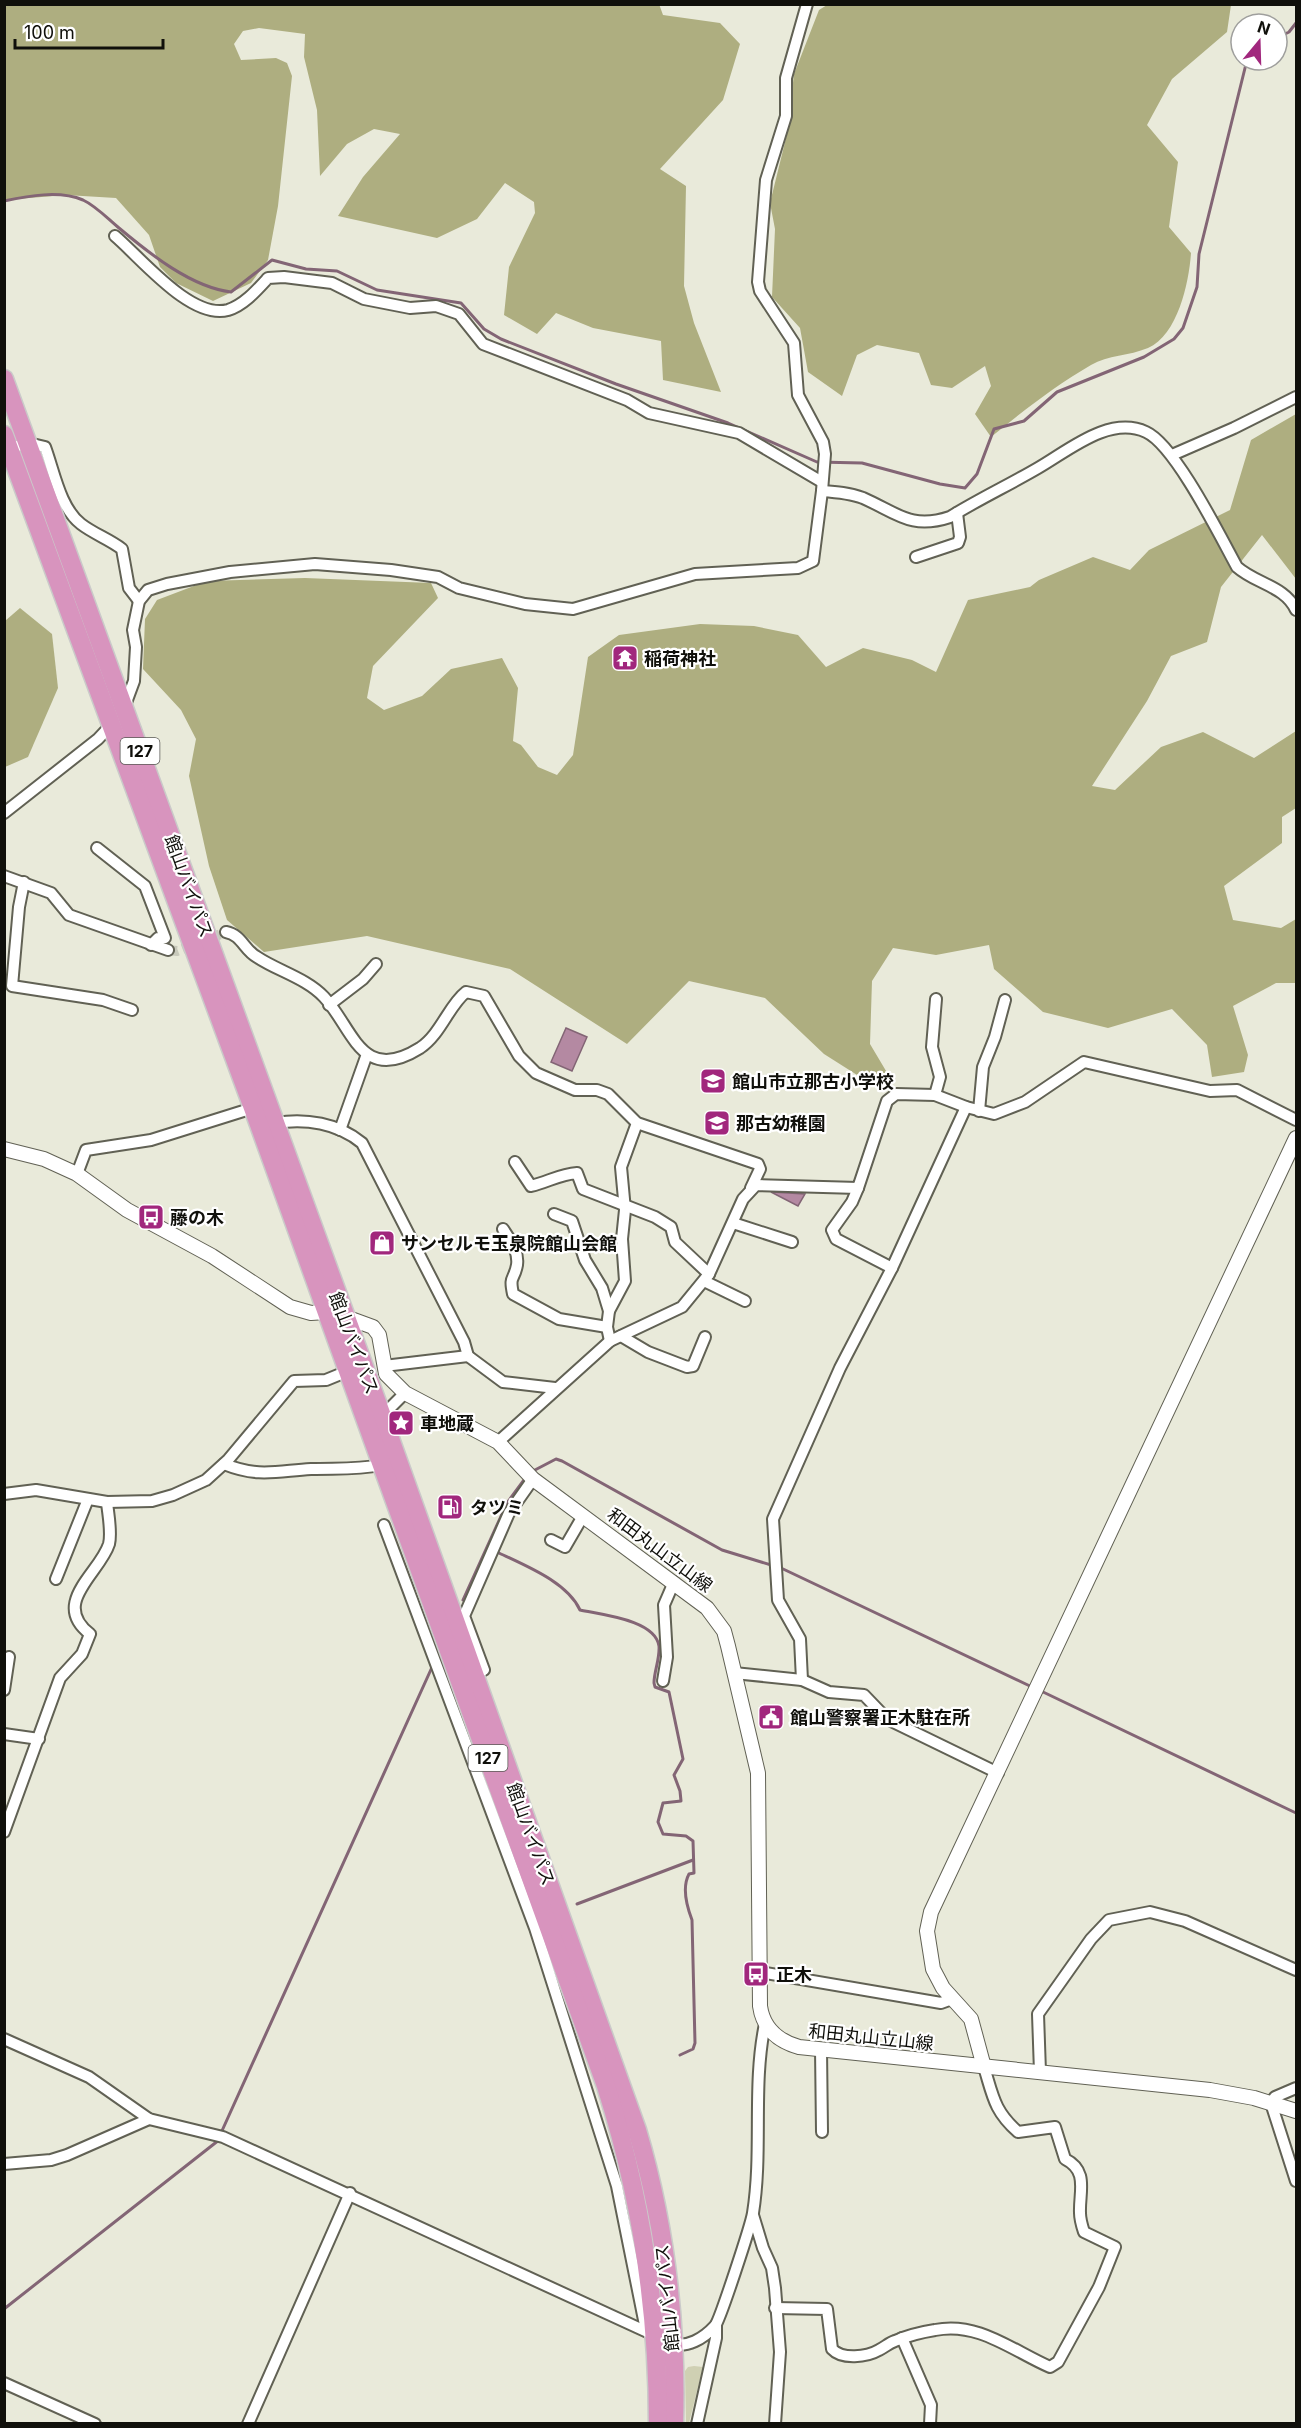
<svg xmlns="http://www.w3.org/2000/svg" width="1301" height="2428" viewBox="0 0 1301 2428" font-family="Inter,'Noto Sans JP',sans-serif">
<rect width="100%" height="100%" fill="#e9eada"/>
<path fill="#cfd0b3" d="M694,2366L703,2367L689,2423H686L685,2371L688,2367Z"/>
<g fill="#aeae80">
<path d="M5,4H659L663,15L720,23L740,44L723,100L660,169L686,186L684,286L694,323L721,392L663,380L661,341L593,328L556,313L537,334L504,315L509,267L535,213L534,202L505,183L477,219L437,238L338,216L363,177L400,134L374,129L347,144L320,176L317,110L304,57L305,34L259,28L243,31L234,44L241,60L276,58L287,63L292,76L278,206L268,260L251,283L213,301L176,283L160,267L149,235L116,198L66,195L5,200Z"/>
<path d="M827,5H1231L1227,32L1172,79L1147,125L1178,162L1169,227L1191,253C1189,282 1178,335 1148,348C1129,356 1108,355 1091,365C1055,386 1023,411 991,437L975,414L991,386L985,366L952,388L931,385L919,353L877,345L857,355L842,396L808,372L800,328L772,297L775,229L770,203L787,134L794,74L819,10Z"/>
<path d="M1296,414V579L1262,535L1221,587L1207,642L1171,656L1147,701L1092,786L1115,790L1161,747L1203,732L1254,758L1296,731V808L1282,817V843L1224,886L1233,920L1281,928L1296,919V983H1276L1233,1006L1248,1055L1244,1072L1212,1077L1207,1045L1172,1009L1108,1028L1043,1012L994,969L989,945L936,955L893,948L872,981L870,1044L892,1081L876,1087L824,1054L765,998L689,981L627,1044L510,969L367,936L264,952L227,920L209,866L189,776L196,739L181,710L143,669L145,619L157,600L207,581L305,578L431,583L438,598L373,666L367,698L384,710L422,696L451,669L502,658L518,688L513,741L521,745L538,767L557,775L573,755L588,657L619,635L700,624L754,626L798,635L826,667L863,648L912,660L936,672L968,600L1030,587L1039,580L1093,557L1130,570L1149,550L1230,510L1251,440Z"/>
<path d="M20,608L52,634L58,688L28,757L5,767V621Z"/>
</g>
<g fill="#b489a2" stroke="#836575" stroke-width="1.5">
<path d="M566,1028L587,1037L572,1071L551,1062Z"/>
<path d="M771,1192L805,1194L798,1206Z"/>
</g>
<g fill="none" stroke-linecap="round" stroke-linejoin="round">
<g stroke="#836575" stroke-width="3">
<path d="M1277,38L1289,32L1296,23"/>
<path d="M4,201C28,196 59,190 83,200C96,206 108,219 119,228C150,254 191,287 231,292L272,260L306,269L337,271L377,290L461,303L484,329L501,339L616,384L728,423L817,462L862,463L940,484L965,488L977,474L994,429L1024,421L1057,392L1144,357L1174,339L1183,328L1197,287L1199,254L1247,60"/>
<path d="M533,1471L556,1459L562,1461L722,1550L781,1568L1032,1687"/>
<path d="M499,1553C526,1566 567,1582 580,1610C603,1615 655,1620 659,1646C660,1659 654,1671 654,1683L655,1687L669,1692L683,1759L674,1775L680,1791L681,1801L663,1803L658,1822L663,1834L686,1836L693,1841L694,1873L689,1874C682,1887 687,1907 692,1920L695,2043L693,2049L680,2055"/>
<path d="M463,1600L507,1503L524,1480"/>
<path d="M1041,1691L1296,1813"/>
<path d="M577,1904L693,1860"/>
<path d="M221,2133L433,1665"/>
<path d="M4,2309L219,2140"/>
</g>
<path stroke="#c8c9bb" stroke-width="10" stroke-dasharray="10 5" stroke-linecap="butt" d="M168,950L177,951L226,932"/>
<defs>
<g id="street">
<path d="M115,236C141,258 191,320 228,310C244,305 257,290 268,278L284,277L332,283L364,299L410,308L436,306L459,314L483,344L627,400L649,413L739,433L822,482"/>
<path d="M4,450L28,443L45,447C54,471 60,508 81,524C94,534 109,539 122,549L129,588L139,601"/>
<path d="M1172,455L1234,428L1296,397"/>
<path d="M822,491C836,492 850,493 863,498C897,513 911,530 950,517C979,499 1009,485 1038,468C1068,451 1109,415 1146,432C1175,445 1220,536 1237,567C1256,584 1285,586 1296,610"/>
<path d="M916,557L958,543L960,537L957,513"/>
<path d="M124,708L134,681L136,647L133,630L139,601L148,590L167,584L230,572L315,564L391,570L438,577L459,588L525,604L573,609L695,574L798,568L813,561L822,491L825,454L823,442L798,395L794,343L760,291L758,282L766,180L786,116V78L807,4"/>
<path d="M4,813L98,739L113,723"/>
<path d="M97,848L145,886L165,938H158L151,945"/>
<path d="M4,876L51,893L69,915L168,950"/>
<path d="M24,882L19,907L12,986L103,1000L132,1010"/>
<path d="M226,932C242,935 244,950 257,957C278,971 306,978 324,997C353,1028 361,1085 420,1048C441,1034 449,1005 466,992L484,996L519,1056L536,1073L575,1090H597L608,1094L637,1123L758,1164L760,1169L751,1188"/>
<path d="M329,1005L363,979L376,964"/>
<path d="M935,1095L940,1077L932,1047L936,999"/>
<path d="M979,1111L983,1067L995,1037L1005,1000"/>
<path d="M276,1123C305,1118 338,1123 362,1143L464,1342L468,1356L503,1382L555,1388"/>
<path d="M340,1130L367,1054"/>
<path d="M515,1162L531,1186C548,1182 560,1174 577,1173L583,1189L655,1217L671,1227L675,1242L709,1274"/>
<path d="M77,1174L86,1150L151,1140L253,1108"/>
<path d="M858,1188L852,1202L832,1230L836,1239L892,1268"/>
<path d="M554,1214L572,1221L585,1260L602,1288L609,1311"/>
<path d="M733,1223L792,1242"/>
<path d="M503,1229C510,1240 519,1251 517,1265C514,1281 509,1275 513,1294L559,1319L607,1327"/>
<path d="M704,1281L745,1301"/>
<path d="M621,1336L648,1352L687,1367L693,1366L705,1337"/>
<path d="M610,1341L607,1327L609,1311L625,1281L622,1239L625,1210L621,1167L637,1123"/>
<path d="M384,1366L468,1356"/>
<path d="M382,1416L405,1393"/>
<path d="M498,1442L610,1341L682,1307L709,1274L743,1199L756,1185L858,1188L887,1101L896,1094L935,1095L966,1107L994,1114L1025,1102L1084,1062L1210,1091L1237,1090L1296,1120"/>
<path d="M224,1464C259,1478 277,1471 311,1469C336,1468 356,1470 381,1465"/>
<path d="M4,1494L36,1490L107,1502L152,1501L173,1495L206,1480L228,1460L294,1381L326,1380L348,1371"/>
<path d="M384,1525L535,1928L617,2186L645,2325"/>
<path d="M551,1540L565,1547L583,1516"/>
<path d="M56,1579L88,1499"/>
<path d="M734,1673L802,1680L829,1692L864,1695L887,1719L998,1773"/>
<path d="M473,1674L484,1670L464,1616L509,1513L533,1479"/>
<path d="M802,1680L800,1639L778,1600L773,1519L840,1368L892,1268L966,1107"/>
<path d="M663,1681L667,1657L664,1605L674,1582"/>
<path d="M4,1690L9,1657"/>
<path d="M4,1734L39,1739"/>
<path d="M4,1832L60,1678L82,1654L90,1634C50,1603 100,1573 109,1544C112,1532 108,1514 107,1502"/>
<path d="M760,1972L941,2003L952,1999"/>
<path d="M4,2039L89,2077L149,2119L223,2137L656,2336"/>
<path d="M821,2049L822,2132"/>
<path d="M1040,2072L1038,2014L1091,1939L1109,1920L1150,1912L1185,1921L1296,1970"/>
<path d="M1296,2088L1275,2097L1271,2103L1296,2181"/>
<path d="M4,2164L51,2160L67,2155L149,2119"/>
<path d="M753,2215L763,2248L772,2268L775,2288L780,2352L775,2424"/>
<path d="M775,2308L827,2309L832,2349C842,2360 867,2357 879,2350C885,2347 889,2343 895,2341C907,2336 922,2332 935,2330C978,2321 1013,2351 1050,2367L1058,2362L1099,2287L1115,2247L1084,2232C1082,2226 1080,2220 1080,2213C1079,2192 1089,2171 1065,2159L1055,2127L1018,2132C994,2111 993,2096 984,2067"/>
<path d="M902,2338L931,2405L930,2424"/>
<path d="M670,2343C687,2349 704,2338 715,2326C720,2320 751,2225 753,2213C763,2150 752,2086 765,2024"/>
<path d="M4,2383L95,2424"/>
<path d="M248,2424L350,2193"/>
<path d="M697,2424L716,2338V2325"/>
</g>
<g id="secondary">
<path d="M4,1149L44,1159L77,1174L127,1210L212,1256L290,1307L311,1313L326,1312L343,1316L373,1327L379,1335L386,1374L405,1393L498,1442L533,1479L707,1608L724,1631L728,1646L758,1773L760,2006C763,2028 778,2041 799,2047L1210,2090L1254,2098L1296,2111"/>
<path d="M984,2067L971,2019L943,1988L933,1969L927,1931L931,1912L1296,1138"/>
</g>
<g id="highway">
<path d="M4,379L382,1416L637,2130C665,2224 677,2325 674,2424"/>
<path d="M4,435L253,1108L606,2086C641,2197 658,2308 658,2424"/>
</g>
</defs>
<use href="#street" stroke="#616154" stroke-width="14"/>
<use href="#secondary" stroke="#616154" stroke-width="16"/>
<use href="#highway" stroke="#cacac9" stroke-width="21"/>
<use href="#street" stroke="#fff" stroke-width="10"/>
<use href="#secondary" stroke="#fff" stroke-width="14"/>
<use href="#highway" stroke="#d894be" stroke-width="18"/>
</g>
<defs>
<symbol id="temple-square" viewBox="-11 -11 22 22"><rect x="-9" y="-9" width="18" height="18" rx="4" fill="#a1277d" stroke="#fff"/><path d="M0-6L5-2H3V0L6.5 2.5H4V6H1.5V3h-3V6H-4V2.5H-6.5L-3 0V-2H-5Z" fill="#fff"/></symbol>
<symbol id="school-square" viewBox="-11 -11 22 22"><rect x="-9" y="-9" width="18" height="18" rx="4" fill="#a1277d" stroke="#fff"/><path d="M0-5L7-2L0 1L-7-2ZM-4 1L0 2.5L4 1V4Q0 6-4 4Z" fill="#fff"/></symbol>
<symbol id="bus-square" viewBox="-11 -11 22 22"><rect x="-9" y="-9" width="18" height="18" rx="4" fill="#a1277d" stroke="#fff"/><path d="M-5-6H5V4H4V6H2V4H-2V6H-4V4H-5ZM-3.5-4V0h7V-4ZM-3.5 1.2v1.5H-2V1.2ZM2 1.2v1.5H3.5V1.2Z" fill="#fff"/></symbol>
<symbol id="shop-square" viewBox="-11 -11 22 22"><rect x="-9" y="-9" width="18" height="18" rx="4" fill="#a1277d" stroke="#fff"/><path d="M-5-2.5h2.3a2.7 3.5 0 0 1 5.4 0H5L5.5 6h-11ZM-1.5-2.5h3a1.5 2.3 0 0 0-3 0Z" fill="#fff"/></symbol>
<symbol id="sight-square" viewBox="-11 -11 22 22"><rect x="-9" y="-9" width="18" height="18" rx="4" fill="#a1277d" stroke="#fff"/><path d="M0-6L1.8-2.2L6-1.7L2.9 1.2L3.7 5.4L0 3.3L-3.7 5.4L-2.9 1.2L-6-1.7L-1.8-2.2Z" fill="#fff"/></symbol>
<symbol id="fuel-square" viewBox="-11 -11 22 22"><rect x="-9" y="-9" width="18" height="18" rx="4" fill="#a1277d" stroke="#fff"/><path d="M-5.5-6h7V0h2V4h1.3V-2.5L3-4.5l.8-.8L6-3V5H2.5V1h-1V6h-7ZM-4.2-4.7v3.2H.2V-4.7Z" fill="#fff"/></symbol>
<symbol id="civic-square" viewBox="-11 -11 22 22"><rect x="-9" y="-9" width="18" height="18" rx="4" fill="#a1277d" stroke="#fff"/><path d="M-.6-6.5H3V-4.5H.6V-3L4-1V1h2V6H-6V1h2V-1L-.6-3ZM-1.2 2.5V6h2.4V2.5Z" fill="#fff"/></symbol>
</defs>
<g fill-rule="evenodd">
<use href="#temple-square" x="610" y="643" width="30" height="30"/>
<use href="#school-square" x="698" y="1066" width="30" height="30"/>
<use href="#school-square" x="702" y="1108" width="30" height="30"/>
<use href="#bus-square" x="136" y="1202" width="30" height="30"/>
<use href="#shop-square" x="367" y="1228" width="30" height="30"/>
<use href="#sight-square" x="386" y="1408" width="30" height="30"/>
<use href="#fuel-square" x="435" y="1492" width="30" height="30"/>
<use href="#civic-square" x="756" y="1702" width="30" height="30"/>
<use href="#bus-square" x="741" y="1959" width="30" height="30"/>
</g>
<g text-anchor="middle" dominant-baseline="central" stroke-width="4.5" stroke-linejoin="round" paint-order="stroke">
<g fill="#fff" stroke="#585854" stroke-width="1.5">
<rect x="120.5" y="738" width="39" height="26" rx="4.5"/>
<rect x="468.5" y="1745" width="39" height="26" rx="4.5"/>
</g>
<g font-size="16" font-weight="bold" fill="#10100b">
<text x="140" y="751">127</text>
<text x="488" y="1758">127</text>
</g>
<g font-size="18" font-weight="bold" fill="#10100b" stroke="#fff" text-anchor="start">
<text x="644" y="658">稲荷神社</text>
<text x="732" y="1081">館山市立那古小学校</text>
<text x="736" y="1123">那古幼稚園</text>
<text x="170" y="1217">藤の木</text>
<text x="401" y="1243">サンセルモ玉泉院館山会館</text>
<text x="420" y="1423">車地蔵</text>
<text x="470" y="1507">タツミ</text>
<text x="790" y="1717">館山警察署正木駐在所</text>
<text x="776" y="1974">正木</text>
</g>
<g font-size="18" fill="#10100b" stroke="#fff">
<text transform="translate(189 886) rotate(70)">館山バイパス</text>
<text transform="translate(354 1343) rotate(69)">館山バイパス</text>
<text transform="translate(660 1550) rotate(37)">和田丸山立山線</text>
<text transform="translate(531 1834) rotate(70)">館山バイパス</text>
<text transform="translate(871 2037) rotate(6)">和田丸山立山線</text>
<text transform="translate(667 2298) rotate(-96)">館山バイパス</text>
</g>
</g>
<rect width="1301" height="2428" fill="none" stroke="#10100b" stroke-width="12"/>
<g transform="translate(1259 42) rotate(19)"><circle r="28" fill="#ffffff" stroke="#9f9f9d" stroke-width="1.5"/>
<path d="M0-4.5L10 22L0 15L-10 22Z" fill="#a1277d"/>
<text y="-9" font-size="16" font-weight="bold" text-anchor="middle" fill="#10100b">N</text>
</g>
<path d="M15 39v9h148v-9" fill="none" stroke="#10100b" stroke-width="3"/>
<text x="24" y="39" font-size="18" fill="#10100b" stroke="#ffffff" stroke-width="4.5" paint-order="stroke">100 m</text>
</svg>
